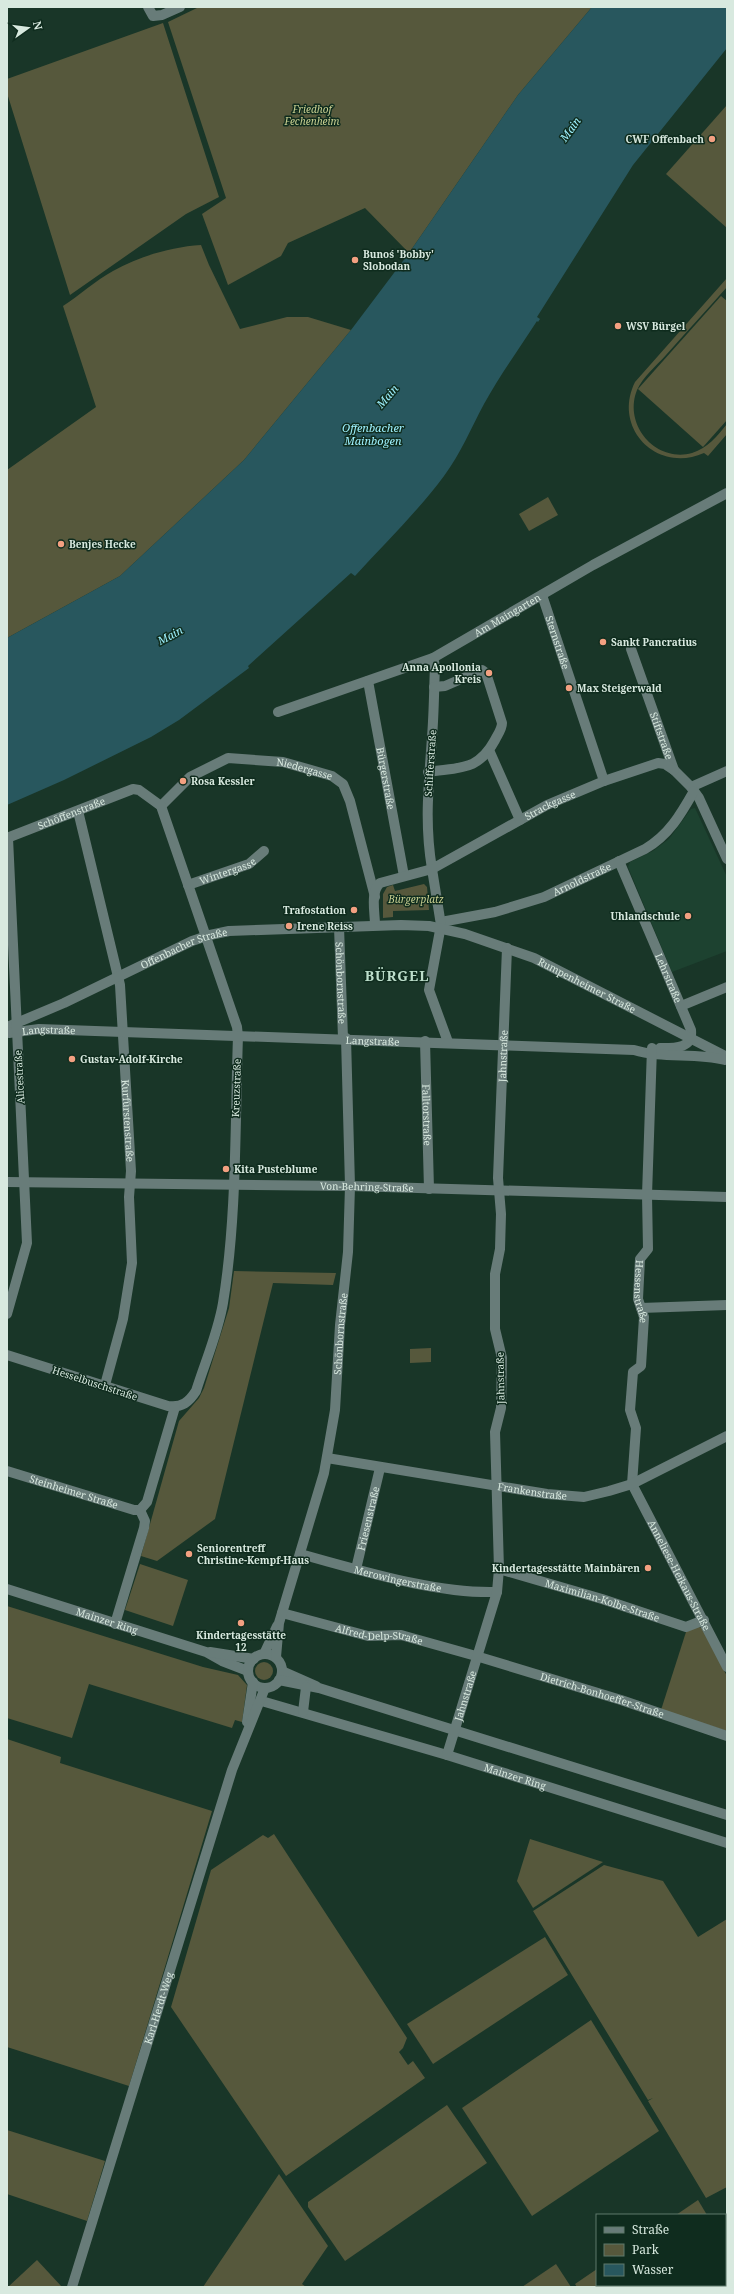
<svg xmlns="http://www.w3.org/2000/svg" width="734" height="2294" viewBox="0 0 734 2294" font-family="'Noto Serif',serif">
<rect width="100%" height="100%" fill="#193628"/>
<path fill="#1d4230" d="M695,808L727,877V951L672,972L628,867L630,862L653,851L669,839L691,809Z"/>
<g fill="#56583c">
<path d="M199,7H592L518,95L409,253L365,208L288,243L281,256L228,285L202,214L226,198L168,22Z"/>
<path d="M163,23L219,197L186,214L70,295L7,93V79Z"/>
<path d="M727,105V228L666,174Z"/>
<path d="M201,245L209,265L240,329L287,317H308L351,330L244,460L120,576L7,638V470L96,407L63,306C80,295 96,280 113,271C140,256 171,247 201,245Z"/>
<path d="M727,278V287C707,310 686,332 666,355C656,366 643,377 637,390C623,425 656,463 692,453C708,448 717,436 727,424V434L708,456L704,453C657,474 612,428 635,382Z"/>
<path d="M721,296L727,301V420L703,447L638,389Z"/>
<path d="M548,497L558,515L529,531L519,514Z"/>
<path d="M424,884L427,887L429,910L393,911V917L383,918V894L387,887L393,885L395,891Z"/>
<path d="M234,1271L336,1273L333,1285L273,1283L215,1519L157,1561L141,1556L179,1421L199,1398L204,1388L229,1308Z"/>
<path d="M431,1348V1362L410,1363V1349Z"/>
<path d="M140,1564L188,1580L173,1626L125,1610Z"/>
<path d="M7,1606L203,1667L238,1675L247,1685L242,1722L235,1720L232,1728L89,1684L72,1738L7,1718Z"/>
<path d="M696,1626L702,1628L727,1676V1731L661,1710L686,1632Z"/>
<circle cx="264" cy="1671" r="9"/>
<path d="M7,1739L61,1757L60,1763L212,1811L129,2086L7,2047Z"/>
<path d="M274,1834L407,2038L403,2048L399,2052L408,2065L413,2061L425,2078L286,2176L171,2007L211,1870L263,1835L268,1838Z"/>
<path d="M530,1839L603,1862L533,1908L517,1881Z"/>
<path d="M604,1865L663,1881L698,1937L727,1919V2187L706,2198L648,2101L653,2098L648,2100L533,1911Z"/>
<path d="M545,1937L568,1975L433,2064L407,2024Z"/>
<path d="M591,2020L659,2131L532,2216L462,2108Z"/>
<path d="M447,2105L487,2163L345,2261L308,2207V2202Z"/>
<path d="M7,2130L105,2161L87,2221L7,2194Z"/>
<path d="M279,2174L328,2246L302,2284L306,2287H203Z"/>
<path d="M698,2200L707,2215H676Z"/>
<path d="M725,2245L727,2248V2287H577L575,2284L597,2269V2285H725Z"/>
<path d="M37,2260L62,2287H8Z"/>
<path d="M556,2264L571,2287H522Z"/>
</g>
<path fill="#28575e" d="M592,7H727V48L633,165L537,317L540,319L538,322L537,321C519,349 500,375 484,404C471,428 461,453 444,476C418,511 385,543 355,576L351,573L248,666L249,668L179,720L151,737L64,780L7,805V638L120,576L244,460L351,330L409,253L518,95Z"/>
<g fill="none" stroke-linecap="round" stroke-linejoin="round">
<g stroke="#687c79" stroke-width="10">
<path d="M148,7L153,16L162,15L180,7"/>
<path id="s1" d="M542,595L604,781"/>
<path id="s2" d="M631,649L674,770L691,787L699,798L727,859"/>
<path id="s3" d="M433,658L435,666C434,689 434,713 432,737C429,784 424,820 432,869L547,805L604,781L658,763L665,764L674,770"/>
<path id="s4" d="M368,681L404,876"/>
<path id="s5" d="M278,712L433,658L593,565L727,493"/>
<path d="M489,750L520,820"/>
<path d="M428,772C461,767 478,771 495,740C498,734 502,729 502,723L486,673L482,670L445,686L434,687"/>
<path d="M691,787L727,771"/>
<path id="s6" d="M161,806L190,777L228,758L283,762L332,776L343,784L350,801L375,897"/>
<path id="s7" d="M78,811L120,985L131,1171L129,1197L132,1263L123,1319L105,1385"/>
<path id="s8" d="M7,838L133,789L139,790L161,806L237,1027L238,1036C235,1122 237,1218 223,1303C218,1333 205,1362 196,1391C189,1402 182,1408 168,1406L7,1355"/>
<path id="s9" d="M619,861L691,1030C693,1049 674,1048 660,1048"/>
<path id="s10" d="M188,885L249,864L264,851"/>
<path id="s11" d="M441,922L495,912L544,897L645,849C669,835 681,814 694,791"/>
<path d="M375,925C375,913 370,892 380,883L432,869L441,925L429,990L448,1042"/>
<path id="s12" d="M339,927L343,1038"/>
<path d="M681,1006L727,987"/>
<path id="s13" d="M7,1027L64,1003L192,941L210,935L229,931L401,925L429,926L465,934L534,958L727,1057"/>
<path id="s14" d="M9,1033L39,1029L634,1050C663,1059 695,1052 725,1060"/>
<path id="s15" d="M425,1041L429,1189"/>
<path id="s16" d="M652,1048L647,1195L648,1249L640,1259L638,1299L644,1317L641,1366L633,1372L630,1410L636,1428L632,1484L727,1667"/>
<path id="s17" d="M7,1182L350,1186L727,1197"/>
<path d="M641,1308L727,1305"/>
<path d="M7,1314L27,1243L8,838"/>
<path id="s18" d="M327,1458L547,1494L584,1497L609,1491L632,1484L727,1436"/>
<path id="s19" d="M7,1471L134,1510H140L147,1502L175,1407"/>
<path id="s20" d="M300,1554C360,1570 435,1594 497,1592"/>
<path id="s21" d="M356,1569L380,1468"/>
<path id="s22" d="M499,1569L602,1599L686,1627L704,1620"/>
<path id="s23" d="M7,1589L206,1652L222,1661L248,1671"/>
<path id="s24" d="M282,1613L368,1636L401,1635L476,1656L621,1700L727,1736"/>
<path d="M115,1624L144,1528L145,1521L140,1510"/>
<path d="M210,1652L254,1659"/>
<path d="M264,1654L277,1626"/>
<circle cx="265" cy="1671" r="17"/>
<path id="s25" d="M276,1657L279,1623L324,1473L335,1410L340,1325L348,1252L350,1186L346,1038"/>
<path d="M282,1671L316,1686"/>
<path d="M279,1680L319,1688L727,1815"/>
<path id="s26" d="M265,1702L447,1755L727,1843"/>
<path d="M303,1712L306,1687"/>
<path d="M247,1722L253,1682"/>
<path id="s27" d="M447,1755L497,1592L499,1569L495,1432L501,1408L502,1358L495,1329V1274L500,1249L501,1214L498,1178L507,948"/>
<path id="s28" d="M72,2287L232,1770L265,1688"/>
</g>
</g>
<g fill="#f3a081" stroke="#0f2c1e" stroke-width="1.5">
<circle cx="712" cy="139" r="4"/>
<circle cx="355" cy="260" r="4"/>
<circle cx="618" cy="326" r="4"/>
<circle cx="61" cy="544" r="4"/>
<circle cx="603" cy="642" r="4"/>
<circle cx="489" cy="673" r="4"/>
<circle cx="569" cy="688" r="4"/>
<circle cx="183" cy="781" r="4"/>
<circle cx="354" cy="910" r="4"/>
<circle cx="688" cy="916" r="4"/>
<circle cx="289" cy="926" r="4"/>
<circle cx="72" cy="1059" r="4"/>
<circle cx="226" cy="1169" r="4"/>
<circle cx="189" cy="1554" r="4"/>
<circle cx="648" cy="1568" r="4"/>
<circle cx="241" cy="1623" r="4"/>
</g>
<g text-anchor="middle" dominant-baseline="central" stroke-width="3" stroke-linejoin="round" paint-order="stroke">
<g font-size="10" font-style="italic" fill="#c9cf91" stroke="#0f2c1e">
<text x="312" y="109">Friedhof<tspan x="312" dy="12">Fechenheim</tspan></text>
<text x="416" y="899">Bürgerplatz</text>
</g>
<g font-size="10" font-weight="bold" fill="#d8e9df" stroke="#0f2c1e" text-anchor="start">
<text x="704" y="139" text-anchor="end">CWF Offenbach</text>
<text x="363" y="254">Bunoś 'Bobby'<tspan x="363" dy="12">Slobodan</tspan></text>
<text x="626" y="326">WSV Bürgel</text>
<text x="69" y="544">Benjes Hecke</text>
<text x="611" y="642">Sankt Pancratius</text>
<text x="481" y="667" text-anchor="end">Anna Apollonia<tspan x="481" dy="12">Kreis</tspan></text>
<text x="577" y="688">Max Steigerwald</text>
<text x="191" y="781">Rosa Kessler</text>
<text x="346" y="910" text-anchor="end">Trafostation</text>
<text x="680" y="916" text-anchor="end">Uhlandschule</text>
<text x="297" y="926">Irene Reiss</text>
<text x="80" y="1059">Gustav-Adolf-Kirche</text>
<text x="234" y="1169">Kita Pusteblume</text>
<text x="197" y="1548">Seniorentreff<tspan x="197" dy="12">Christine-Kempf-Haus</tspan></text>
<text x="640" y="1568" text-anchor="end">Kindertagesstätte Mainbären</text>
<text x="241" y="1635" text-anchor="middle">Kindertagesstätte<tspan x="241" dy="12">12</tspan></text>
</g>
<g font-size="10" fill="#d8e9df" stroke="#0f2c1e">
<text stroke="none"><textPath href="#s5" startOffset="250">Am Maingarten</textPath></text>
<text stroke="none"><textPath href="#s1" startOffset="50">Sternstraße</textPath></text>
<text stroke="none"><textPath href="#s2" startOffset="92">Stiftstraße</textPath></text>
<text transform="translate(430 763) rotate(-86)">Schifferstraße</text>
<text stroke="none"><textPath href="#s6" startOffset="161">Niedergasse</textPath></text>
<text stroke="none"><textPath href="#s4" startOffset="99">Bürgerstraße</textPath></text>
<text stroke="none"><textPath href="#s3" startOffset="346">Strackgasse</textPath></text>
<text stroke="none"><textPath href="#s8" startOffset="69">Schöffenstraße</textPath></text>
<text stroke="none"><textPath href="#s10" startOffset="42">Wintergasse</textPath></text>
<text stroke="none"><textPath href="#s11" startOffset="148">Arnoldstraße</textPath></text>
<text stroke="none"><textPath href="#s13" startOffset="194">Offenbacher Straße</textPath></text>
<text stroke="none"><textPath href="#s9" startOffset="127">Lehrstraße</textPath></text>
<text stroke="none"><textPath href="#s12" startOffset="56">Schönbornstraße</textPath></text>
<text stroke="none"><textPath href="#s13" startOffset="612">Rumpenheimer Straße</textPath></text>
<text stroke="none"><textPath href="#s14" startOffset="40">Langstraße</textPath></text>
<text stroke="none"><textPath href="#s14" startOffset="364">Langstraße</textPath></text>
<text stroke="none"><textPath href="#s27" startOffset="709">Jahnstraße</textPath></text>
<text transform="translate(19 1077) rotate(-93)">Alicestraße</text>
<text transform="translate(236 1088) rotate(-88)">Kreuzstraße</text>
<text stroke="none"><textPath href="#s15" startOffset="74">Falltorstraße</textPath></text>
<text stroke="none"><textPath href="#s7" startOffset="315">Kurfürstenstraße</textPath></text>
<text stroke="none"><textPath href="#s17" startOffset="360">Von-Behring-Straße</textPath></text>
<text stroke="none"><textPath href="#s16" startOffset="247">Hessenstraße</textPath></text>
<text stroke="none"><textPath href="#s25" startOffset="331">Schönbornstraße</textPath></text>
<text transform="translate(500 1378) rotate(-91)">Jahnstraße</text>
<text transform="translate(95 1383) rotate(18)">Hesselbuschstraße</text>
<text stroke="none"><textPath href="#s19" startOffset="70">Steinheimer Straße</textPath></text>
<text stroke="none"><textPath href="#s18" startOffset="208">Frankenstraße</textPath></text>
<text stroke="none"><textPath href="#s21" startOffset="52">Friesenstraße</textPath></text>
<text stroke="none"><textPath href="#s16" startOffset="548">Anneliese-Heikaus-Straße</textPath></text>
<text stroke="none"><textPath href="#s20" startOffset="101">Merowingerstraße</textPath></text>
<text stroke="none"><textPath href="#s22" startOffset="108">Maximilian-Kolbe-Straße</textPath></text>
<text stroke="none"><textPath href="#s23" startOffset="105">Mainzer Ring</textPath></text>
<text stroke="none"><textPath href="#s24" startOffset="100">Alfred-Delp-Straße</textPath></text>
<text stroke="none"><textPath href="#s24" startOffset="332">Dietrich-Bonhoeffer-Straße</textPath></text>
<text stroke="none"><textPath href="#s27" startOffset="62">Jahnstraße</textPath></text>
<text stroke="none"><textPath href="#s26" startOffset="261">Mainzer Ring</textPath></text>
<text stroke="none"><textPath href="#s28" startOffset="292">Karl-Herdt-Weg</textPath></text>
</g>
<g font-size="11" font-style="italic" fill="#9ef1fe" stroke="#0f2c1e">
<text transform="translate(570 129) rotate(-54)">Main</text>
<text transform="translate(387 396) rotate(-49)">Main</text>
<text x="373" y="427">Offenbacher<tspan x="373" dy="13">Mainbogen</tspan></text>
<text transform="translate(170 635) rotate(-28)">Main</text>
</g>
<g font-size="14" font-weight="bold" letter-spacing="1" fill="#bcddca" stroke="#0f2c1e">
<text x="397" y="975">BÜRGEL</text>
</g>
</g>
<rect width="734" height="2294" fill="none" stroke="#d8e9df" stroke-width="16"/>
<rect x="596" y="2214" width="130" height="72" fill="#0f2c1e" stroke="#5f786b"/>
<rect x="604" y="2227" width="20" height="6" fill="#687c79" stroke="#5f786b"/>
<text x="632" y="2234" font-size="12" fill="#d8e9df">Straße</text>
<rect x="604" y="2244" width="20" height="12" fill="#56583c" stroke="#5f786b"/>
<text x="632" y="2254" font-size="12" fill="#d8e9df">Park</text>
<rect x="604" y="2264" width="20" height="12" fill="#28575e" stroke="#5f786b"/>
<text x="632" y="2274" font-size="12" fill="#d8e9df">Wasser</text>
<g transform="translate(28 28) rotate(76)" stroke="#0f2c1e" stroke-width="3" paint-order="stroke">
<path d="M0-3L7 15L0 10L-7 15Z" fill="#d8e9df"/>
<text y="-6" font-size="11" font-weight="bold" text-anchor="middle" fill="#d8e9df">N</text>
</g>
</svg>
